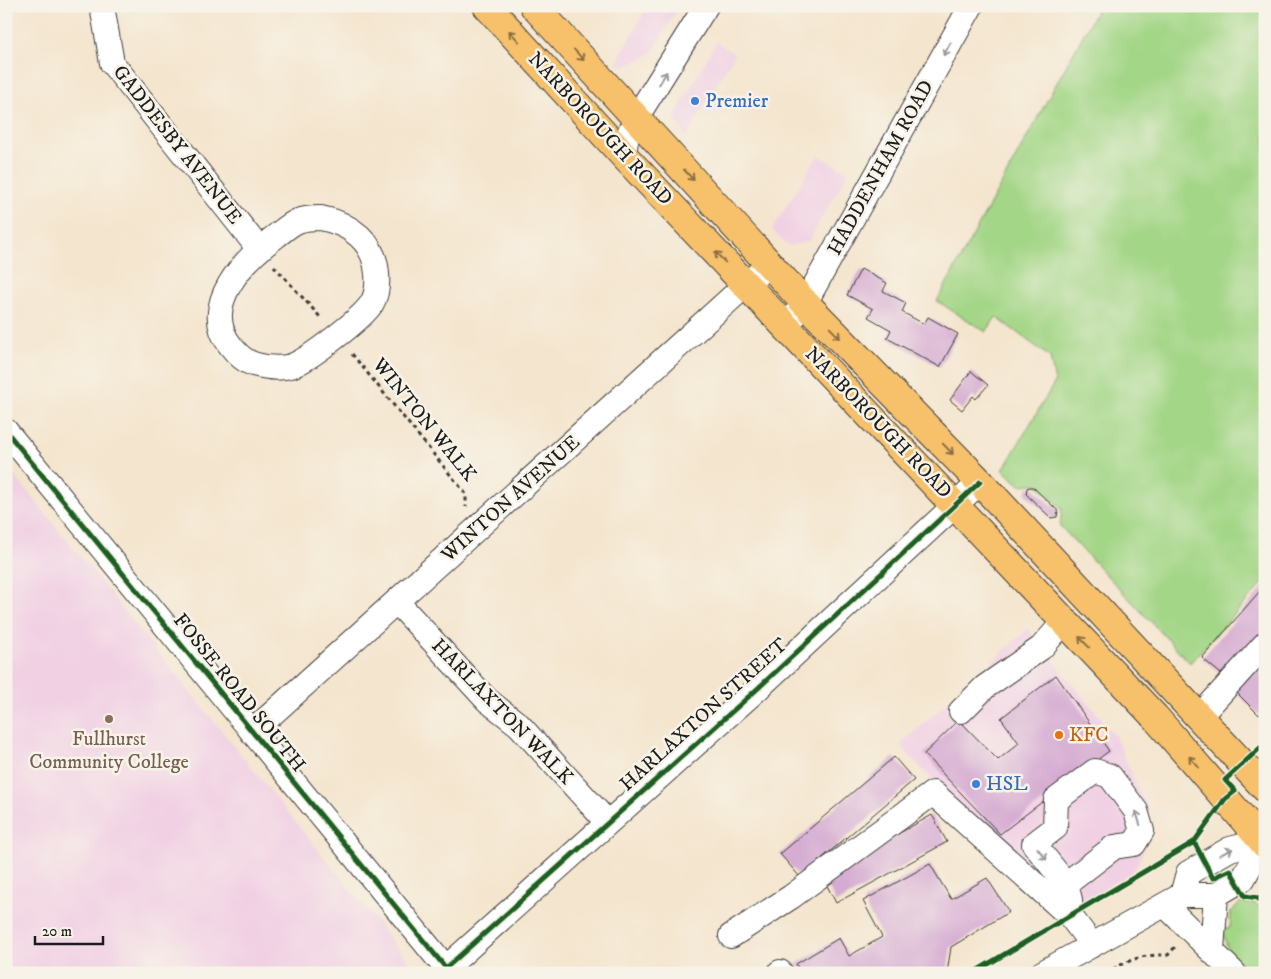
<svg xmlns="http://www.w3.org/2000/svg" width="1271" height="979" viewBox="0 0 1271 979" font-family="'IM FELL DW Pica',serif">
<rect width="100%" height="100%" fill="#f7f3e8"/>
<filter id="ink" filterUnits="userSpaceOnUse"><feTurbulence type="fractalNoise" baseFrequency=".02" numOctaves="2"/><feDisplacementMap in="SourceGraphic" scale="10" xChannelSelector="R" yChannelSelector="G"/><feConvolveMatrix kernelMatrix="1 2 1 2 8 2 1 2 1" color-interpolation-filters="sRGB"/></filter>
<filter id="wash" filterUnits="userSpaceOnUse"><feTurbulence type="fractalNoise" baseFrequency=".0096" numOctaves="4" result="noise"/><feDisplacementMap in="SourceGraphic" scale="20" xChannelSelector="R" yChannelSelector="G"/><feGaussianBlur stdDeviation="1.12" result="paint"/><feColorMatrix in="noise" values="0 0 0 0 0 0 0 0 0 0 0 0 0 0 0 0 0 1.4 0 .05"/><feComposite in="paint" operator="in"/></filter>
<g filter="url(#wash)">
<rect width="100%" height="100%" fill="#f4e5ce"/>
<g fill="#f1d0e4">
<path d="M648,6H679L652,53L626,66L616,63Z"/>
<path d="M716,42L735,54L686,137L674,117Z"/>
<path d="M818,155L848,172L809,241L788,246L772,230Z"/>
<path d="M6,465L418,973H6Z"/>
<path d="M1028,629L1115,736L1149,812L1150,835L1134,871L1057,917L900,745Z"/>
</g>
<g fill="#a3d686" stroke="#607951">
<path d="M1099,6H1265V581L1190,663L1060,526L1062,509L1036,484L1020,485L1003,470L1055,382L1050,357L996,317L986,332L937,301Z"/>
<path d="M1240,903H1255L1265,914V973H1251L1228,951L1222,928H1230L1231,912Z"/>
</g>
<g id="blocks">
<g fill="#d5abd2">
<path d="M861,269L887,283L883,291L906,303L902,312L924,324L928,317L958,334L940,367L887,338L891,330L868,317L873,309L847,295Z"/>
<path d="M971,371L988,385L976,399L973,396L962,410L950,400Z"/>
<path d="M1030,487H1033L1058,511L1057,517L1051,518L1026,494L1027,488Z"/>
<path d="M1265,585V635L1227,679L1202,658Z"/>
<path d="M1265,654V669L1260,674L1265,678V709L1259,715L1232,688Z"/>
<path d="M1056,675L1109,751L1000,834L924,754L959,720L998,760L1019,743L1001,718Z"/>
<path d="M894,757L914,780L800,877L780,854Z"/>
<path d="M932,815L947,842L836,903L822,876Z"/>
<path d="M930,864L951,899L987,878L1009,912L951,947L947,973H801L796,964L839,938L849,956L882,937L863,901Z"/>
</g>
</g>
</g>
<g filter="url(#ink)">
<use href="#blocks" fill-opacity="0" stroke="#3c3a37" stroke-width="1"/>
<g fill="none" stroke-linecap="round" stroke-linejoin="round">
<defs>
<g id="minor">
<path d="M102,6L112,63L259,249"/>
<path d="M624,156L626,140L636,118L706,6"/>
<path d="M321,218C351,224 375,242 377,274C378,285 377,294 372,303C363,318 307,361 291,366C280,369 264,367 253,364C244,361 236,353 230,345C199,305 245,259 276,236C283,231 290,224 298,221C305,218 313,218 321,218Z"/>
<path d="M786,326L805,303L971,6"/>
<path d="M6,431L450,973"/>
<path d="M397,602L487,700L519,725L607,822"/>
<path d="M961,711L985,687L1041,648L1064,622"/>
<path d="M1199,717L1265,644"/>
<path d="M252,732L770,263"/>
<path d="M1066,884L1114,847L1134,844L1142,831L1136,811L1110,776L1095,771L1056,800L1055,828L1034,844L1066,884L1070,900L1071,917L1092,945"/>
<path d="M1182,895L1188,873L1230,849L1262,841"/>
<path d="M1165,905L1234,973"/>
<path d="M731,936L791,897L933,793L1071,917"/>
<path d="M1212,950L1216,895"/>
<path d="M446,968L755,691L980,482"/>
<path d="M780,972L781,973"/>
<path d="M1042,973L1182,895H1216L1243,879L1265,839"/>
</g>
<g id="major">
<path d="M487,6L624,156L1155,717L1265,844"/>
<path d="M534,6L805,303L980,482L1265,788"/>
</g>
</defs>
<use href="#minor" stroke="#3c3a37" stroke-width="26"/>
<use href="#major" stroke="#3c3a37" stroke-width="30"/>
<g stroke="#3c3a37" stroke-width="3" stroke-dasharray="4 4" stroke-linecap="butt">
<path d="M274,266L322,319"/>
<path d="M352,354L466,494V507"/>
<path d="M1106,973C1129,960 1141,954 1168,955L1175,947"/>
</g>
<use href="#minor" stroke="#fff" stroke-width="24"/>
<use href="#major" stroke="#f7c06b" stroke-width="28"/>
<defs>
<g id="cycleway">
<path d="M6,431L450,973"/>
<path d="M1194,842L1213,878L1230,870L1245,896L1258,898L1265,906"/>
<path d="M446,968L755,691L980,482"/>
<path d="M973,973L1194,842L1225,799L1235,791L1225,780L1260,748L1265,753"/>
</g>
</defs>
<use href="#cycleway" stroke="#f7f3e8" stroke-width="8"/>
<use href="#cycleway" stroke="#1b5e20" stroke-width="5"/>
</g>
<defs><path id="oneway-shaft" d="M-6 0H5M1.5-3L5.5 0L1.5 3" fill="none" stroke-width="1.6" stroke-linecap="round" stroke-linejoin="round" transform="scale(1.25)"/></defs>
<g stroke="#8a6e44">
<use href="#oneway-shaft" transform="translate(514 36) rotate(-132)"/>
<use href="#oneway-shaft" transform="translate(579 55) rotate(48)"/>
<use href="#oneway-shaft" transform="translate(689 175) rotate(47)"/>
<use href="#oneway-shaft" transform="translate(720 257) rotate(-134)"/>
<use href="#oneway-shaft" transform="translate(835 333) rotate(46)"/>
<use href="#oneway-shaft" transform="translate(948 449) rotate(46)"/>
<use href="#oneway-shaft" transform="translate(1084 642) rotate(-134)"/>
<use href="#oneway-shaft" transform="translate(1194 762) rotate(-131)"/>
</g>
<g stroke="#999">
<use href="#oneway-shaft" transform="translate(947 49) rotate(119)"/>
<use href="#oneway-shaft" transform="translate(663 78) rotate(-59)"/>
<use href="#oneway-shaft" transform="translate(1138 818) rotate(-108)"/>
<use href="#oneway-shaft" transform="translate(1226 852) rotate(-26)"/>
<use href="#oneway-shaft" transform="translate(1042 854) rotate(52)"/>
</g>
</g>
<g fill="#3f7fe0" stroke="#f7f3e8" stroke-width="2">
<circle cx="695" cy="101" r="5"/>
<circle cx="976" cy="784" r="5"/>
</g>
<circle fill="#8d6e63" stroke="#f7f3e8" stroke-width="2" cx="109" cy="719" r="5"/>
<circle fill="#e8710a" stroke="#f7f3e8" stroke-width="2" cx="1059" cy="735" r="5"/>
<g text-anchor="middle" dominant-baseline="central" stroke-width="5" stroke-linejoin="round" paint-order="stroke">
<g font-size="20" fill="#366cbe" stroke="#f7f3e8" text-anchor="start">
<text x="705" y="101">Premier</text>
<text x="986" y="784">HSL</text>
</g>
<g font-size="20" fill="#1c1c1c" stroke="#f7f3e8">
<text transform="translate(600 129) rotate(47)">NARBOROUGH ROAD</text>
<text transform="translate(177 145) rotate(52)">GADDESBY AVENUE</text>
<text transform="translate(881 168) rotate(-61)">HADDENHAM ROAD</text>
<text transform="translate(424 420) rotate(51)">WINTON WALK</text>
<text transform="translate(878 423) rotate(46)">NARBOROUGH ROAD</text>
<text transform="translate(511 499) rotate(-42)">WINTON AVENUE</text>
<text transform="translate(239 693) rotate(51)">FOSSE ROAD SOUTH</text>
<text transform="translate(502 712) rotate(46)">HARLAXTON WALK</text>
<text transform="translate(704 715) rotate(-42)">HARLAXTON STREET</text>
</g>
<g font-size="20" fill="#c56008" stroke="#f7f3e8" text-anchor="start">
<text x="1069" y="735">KFC</text>
</g>
<g font-size="20" fill="#785e54" stroke="#f7f3e8">
<text x="109" y="739">Fullhurst<tspan x="109" dy="23">Community College</tspan></text>
</g>
</g>
<rect width="1271" height="979" fill="none" stroke="#f7f3e8" stroke-width="25"/>
<path d="M35 936v8h68v-8" fill="none" stroke="#1c1c1c" stroke-width="2.5"/>
<text x="42" y="936" font-size="15" fill="#1c1c1c" stroke="#f7f3e8" stroke-width="4" paint-order="stroke">20 m</text>
</svg>
